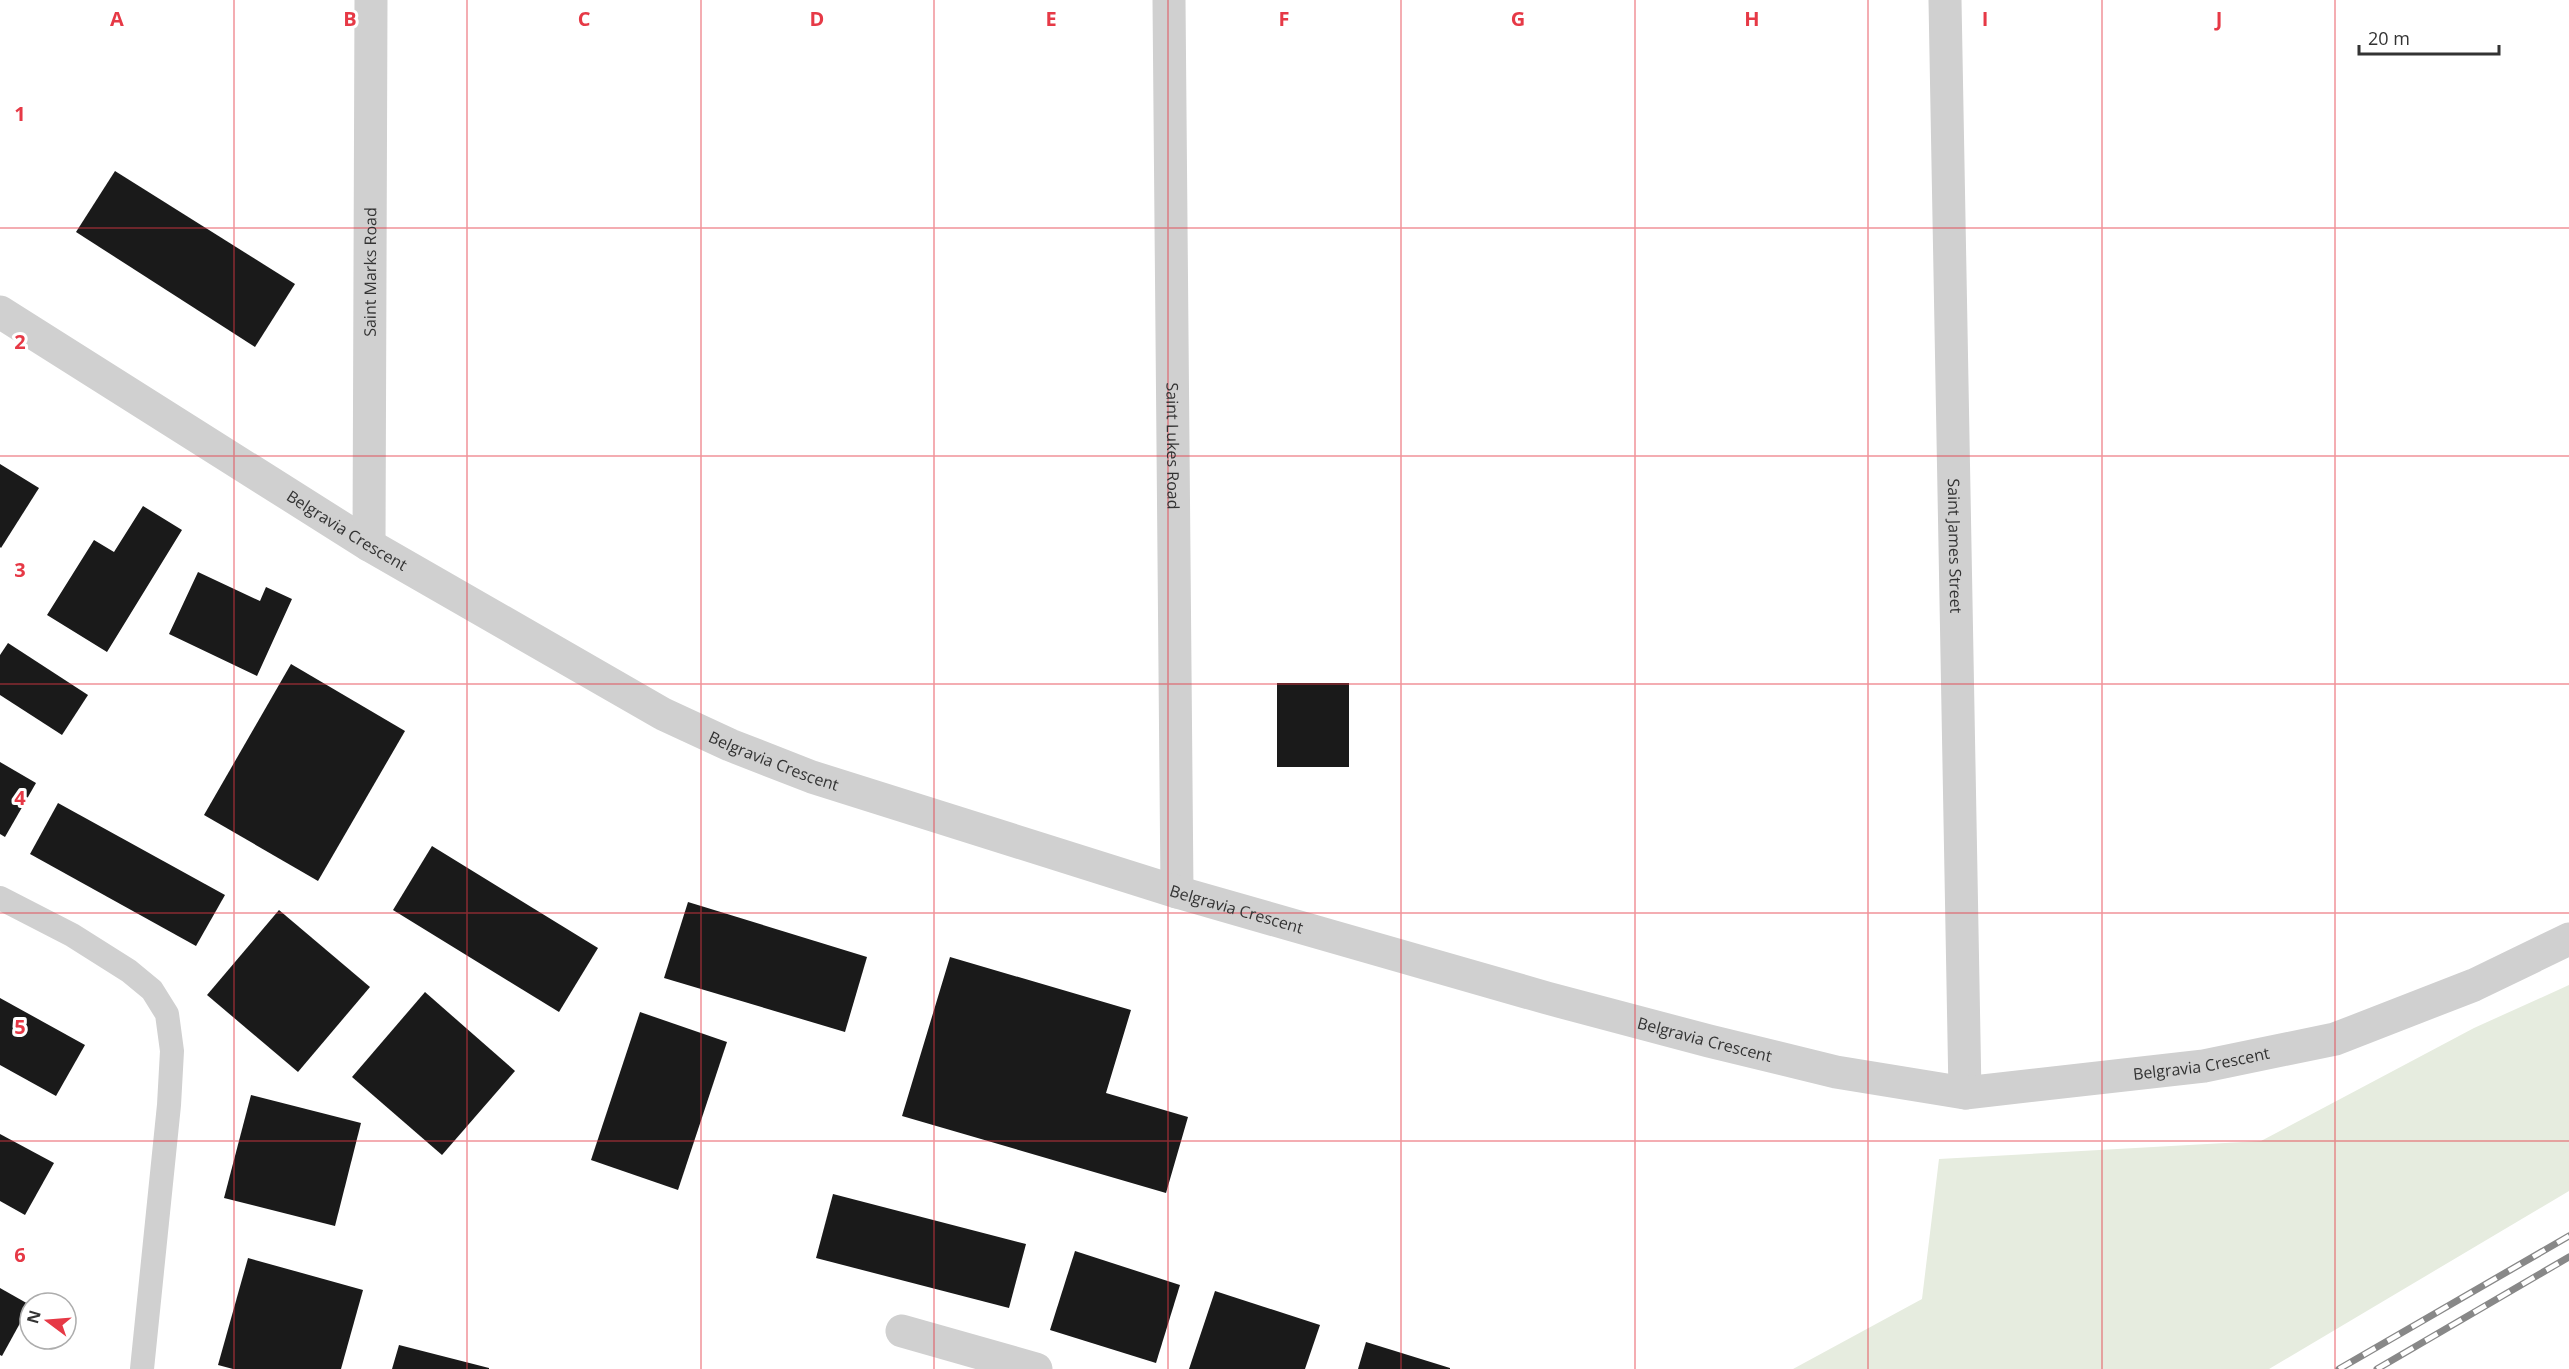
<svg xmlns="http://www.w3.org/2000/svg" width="2569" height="1369" viewBox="0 0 2569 1369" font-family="'Open Sans',sans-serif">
<rect width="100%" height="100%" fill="#fff"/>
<path fill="#e6ecdf" d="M2569,985V1191L2269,1369H1793L1922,1299L1939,1159L2261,1141L2474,1028Z"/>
<g fill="#1a1a1a">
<path d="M115,171L295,284L255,347L76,232Z"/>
<path d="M0,464L39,488L1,548L0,547Z"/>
<path d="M143,506L182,530L107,652L47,615L94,540L114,552Z"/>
<path d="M198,572L260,601L266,587L292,599L257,676L169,634Z"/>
<path d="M8,643L88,695L62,735L0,695V655Z"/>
<path d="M291,664L405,731L318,881L204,815Z"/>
<rect x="1277" y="683" width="72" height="84"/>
<path d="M0,762L36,783L5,837L0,834Z"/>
<path d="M58,803L225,895L196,946L30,854Z"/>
<path d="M432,846L598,948L559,1012L393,910Z"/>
<path d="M688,902L867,957L845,1032L664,978Z"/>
<path d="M279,910L370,987L298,1072L207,995Z"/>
<path d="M950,957L1131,1010L1106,1093L1188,1117L1166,1193L902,1116Z"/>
<path d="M425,992L515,1071L442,1155L352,1077Z"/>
<path d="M0,998L85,1045L56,1096L0,1065Z"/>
<path d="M640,1012L727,1042L678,1190L591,1160Z"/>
<path d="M251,1095L361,1123L335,1226L224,1198Z"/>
<path d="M0,1134L54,1163L25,1215L0,1201Z"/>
<path d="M833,1194L1026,1244L1009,1308L816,1258Z"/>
<path d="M1075,1251L1180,1285L1156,1363L1050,1330Z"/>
<path d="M248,1258L363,1290L341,1369H233L218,1365Z"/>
<path d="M0,1288L30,1305L2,1356L0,1355Z"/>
<path d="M1215,1291L1320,1325L1305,1369H1189Z"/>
<path d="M1366,1342L1450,1368V1369H1358Z"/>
<path d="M399,1345L489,1368V1369H392Z"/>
</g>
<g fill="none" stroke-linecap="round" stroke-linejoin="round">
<path stroke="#d0d0d0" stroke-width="24" d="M0,898L72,935L129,971L152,990L167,1014L172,1051L169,1105L142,1369"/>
<g stroke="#d0d0d0" stroke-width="33">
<path id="s1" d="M1169,0L1177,892"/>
<path id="s2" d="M1945,0L1965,1093"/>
<path id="s3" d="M0,312L369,545L663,714L730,745L812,777L1177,892L1547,998L1709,1041L1836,1072L1965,1093L2204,1066L2335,1039L2474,985L2569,939"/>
<path id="s4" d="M369,545L371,0"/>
<path d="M902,1331L1036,1369"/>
</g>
<defs>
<g id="rail">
<path d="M2339,1369L2569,1236"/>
<path d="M2377,1369L2569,1257"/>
</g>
</defs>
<use href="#rail" stroke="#888" stroke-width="7"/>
<use href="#rail" stroke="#fff" stroke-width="4.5" stroke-dasharray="14" stroke-linecap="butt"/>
</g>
<path fill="none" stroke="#e63946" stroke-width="1.5" stroke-opacity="0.55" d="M234,0V1369M467,0V1369M701,0V1369M934,0V1369M1168,0V1369M1401,0V1369M1635,0V1369M1868,0V1369M2102,0V1369M2335,0V1369M0,228H2569M0,456H2569M0,684H2569M0,913H2569M0,1141H2569"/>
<g text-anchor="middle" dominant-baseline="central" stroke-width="6" stroke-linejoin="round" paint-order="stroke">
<g font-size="16" fill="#333" stroke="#fff">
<text stroke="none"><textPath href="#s4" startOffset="273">Saint Marks Road</textPath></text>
<text stroke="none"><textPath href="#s1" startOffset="446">Saint Lukes Road</textPath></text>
<text stroke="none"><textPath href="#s3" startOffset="410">Belgravia Crescent</textPath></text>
<text stroke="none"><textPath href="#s2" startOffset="546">Saint James Street</textPath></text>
<text stroke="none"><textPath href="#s3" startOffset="896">Belgravia Crescent</textPath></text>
<text stroke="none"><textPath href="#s3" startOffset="1382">Belgravia Crescent</textPath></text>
<text stroke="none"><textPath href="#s3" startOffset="1868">Belgravia Crescent</textPath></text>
<text stroke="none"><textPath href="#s3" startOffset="2372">Belgravia Crescent</textPath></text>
</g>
</g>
<g font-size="20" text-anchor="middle" font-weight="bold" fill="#e63946" stroke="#fff" stroke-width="6" stroke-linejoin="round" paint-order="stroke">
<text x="117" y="26">A</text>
<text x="350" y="26">B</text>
<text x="584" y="26">C</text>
<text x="817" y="26">D</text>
<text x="1051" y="26">E</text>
<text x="1284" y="26">F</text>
<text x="1518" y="26">G</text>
<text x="1752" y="26">H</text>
<text x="1985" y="26">I</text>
<text x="2219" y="26">J</text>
<text x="20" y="121">1</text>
<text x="20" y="349">2</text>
<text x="20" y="577">3</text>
<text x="20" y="805">4</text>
<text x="20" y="1034">5</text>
<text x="20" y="1262">6</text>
</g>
<g transform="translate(48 1321) rotate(286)"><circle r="28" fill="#ffffff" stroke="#adadad" stroke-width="1.5"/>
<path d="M0-4.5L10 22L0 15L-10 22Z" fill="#e63946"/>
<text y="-9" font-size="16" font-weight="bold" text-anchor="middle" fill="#333333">N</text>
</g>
<path d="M2359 45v9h140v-9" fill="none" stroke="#333333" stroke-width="3"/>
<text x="2368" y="45" font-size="18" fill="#333333" stroke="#ffffff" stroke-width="4.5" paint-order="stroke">20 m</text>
</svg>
